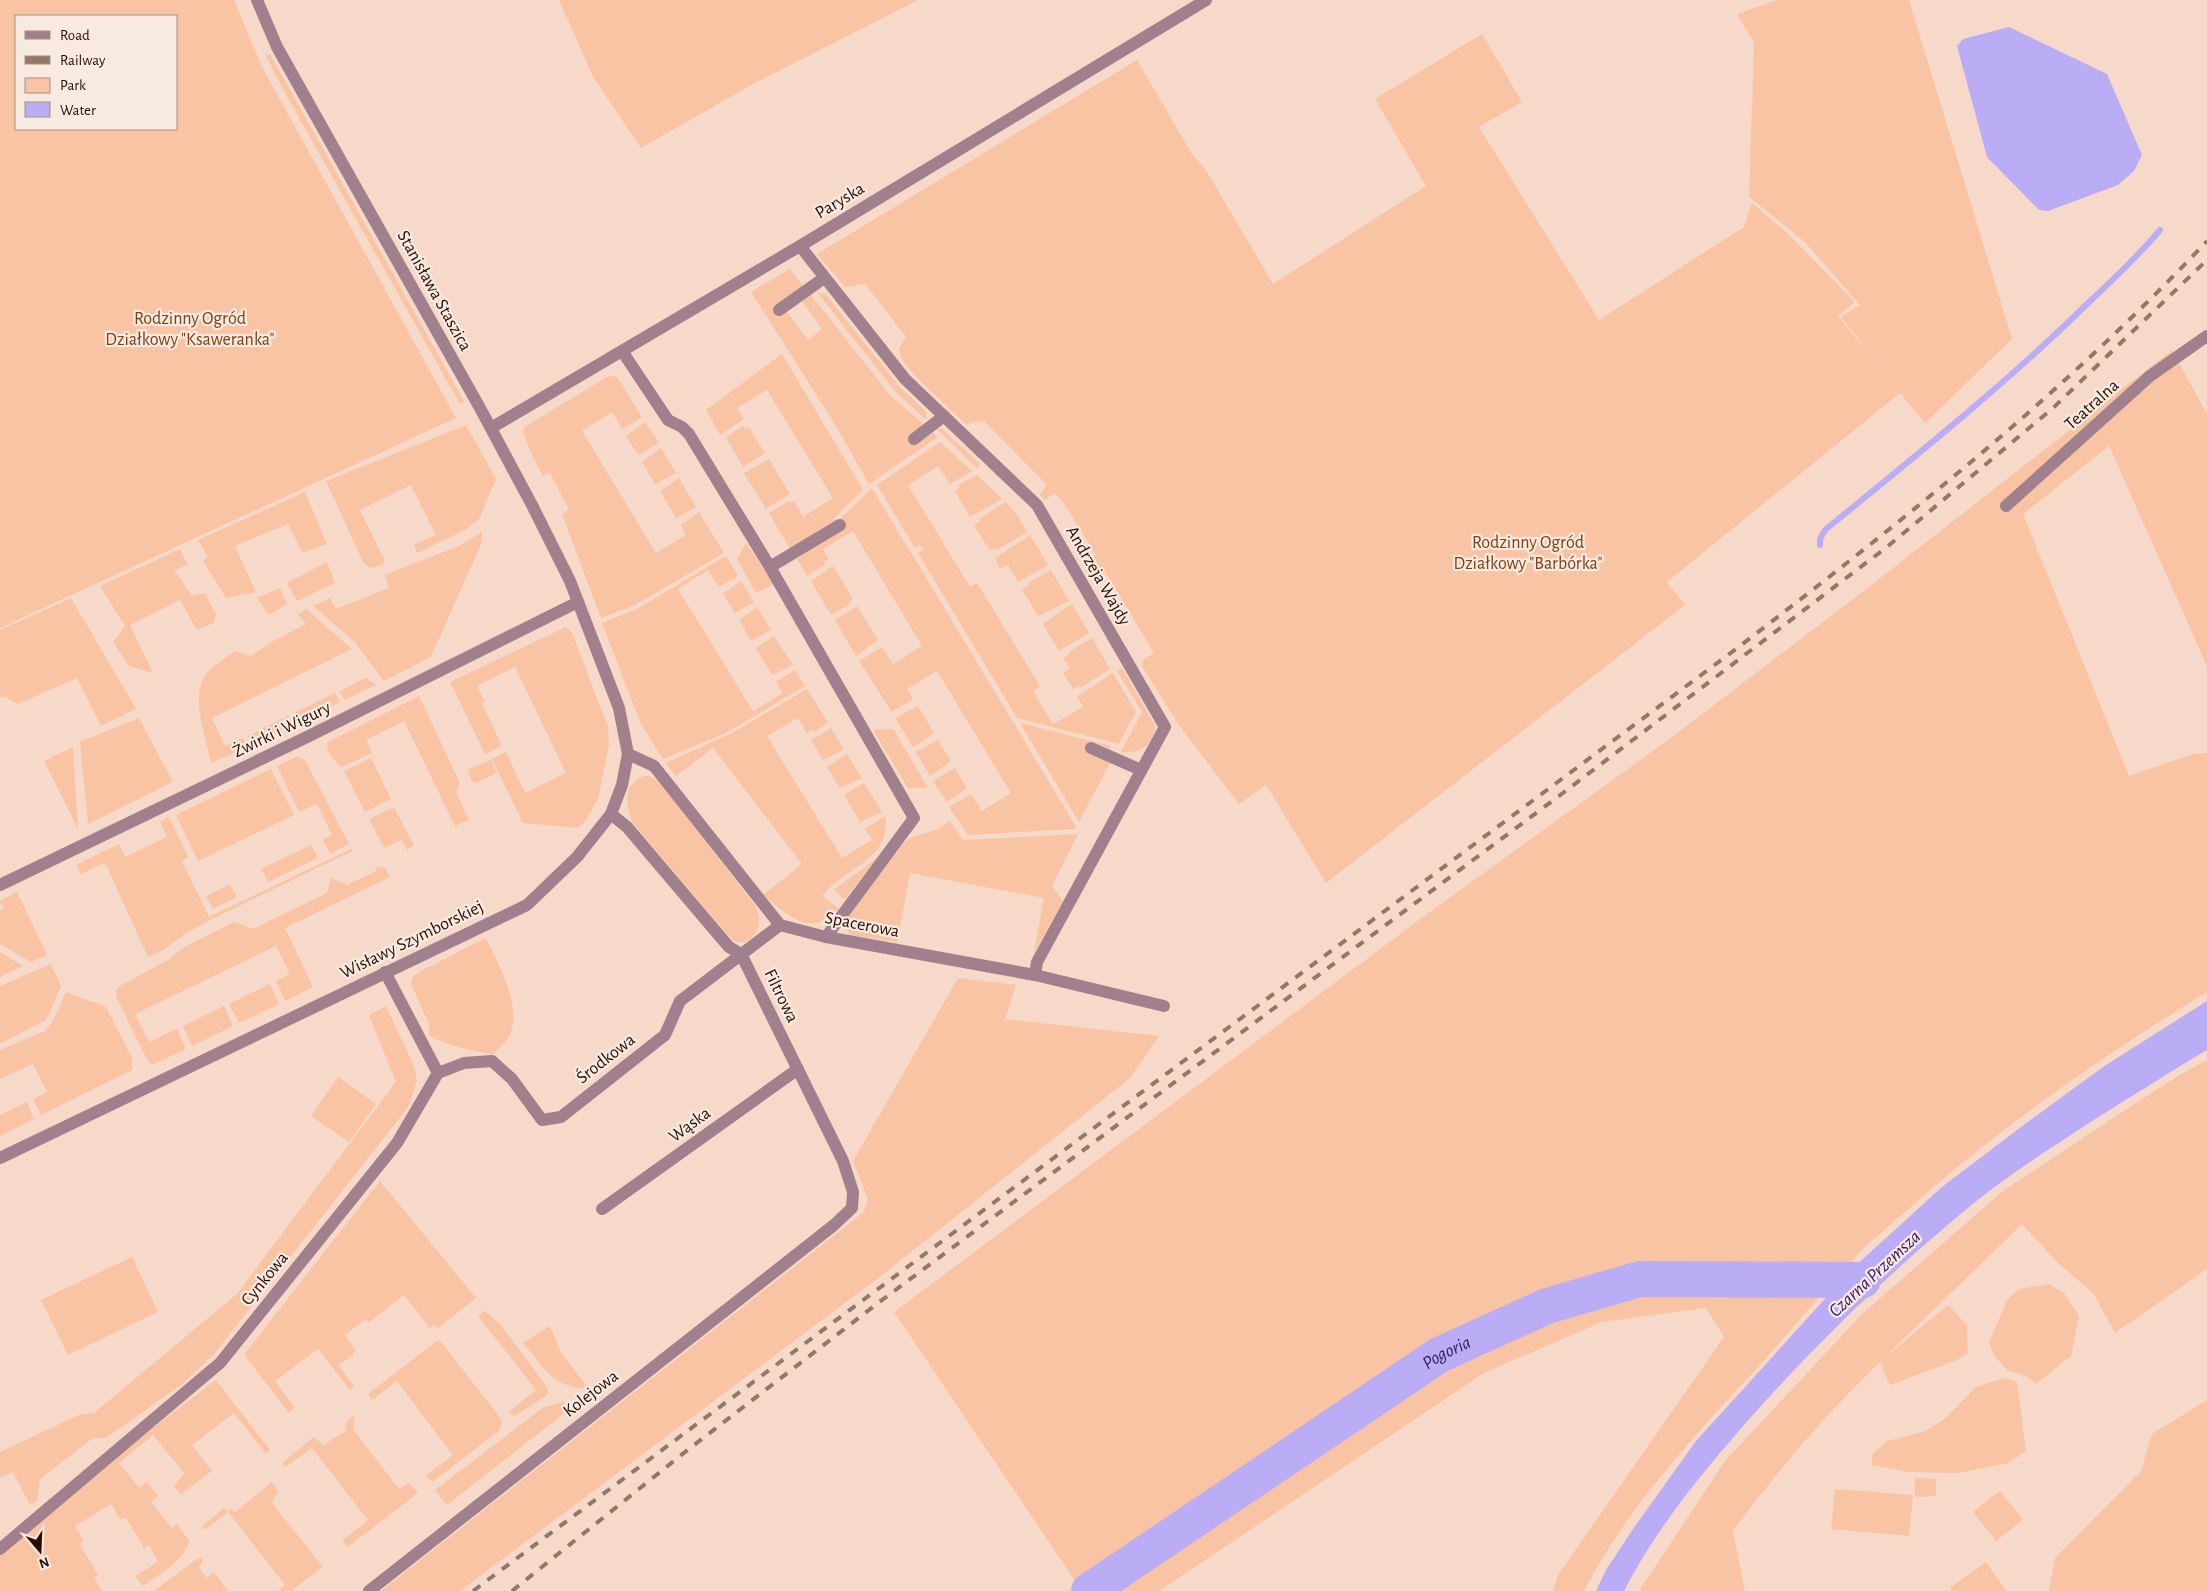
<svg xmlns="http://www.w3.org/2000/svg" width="2207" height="1591" viewBox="0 0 2207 1591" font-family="'Alegreya Sans',sans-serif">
<rect width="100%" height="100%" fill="#f6d9c8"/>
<g fill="#f8c4a4" fill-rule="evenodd">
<path d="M0,0H234L262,67L456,418L0,628ZM16,16H176V129H16Z"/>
<path d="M559,0H918L755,83L641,148L593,77Z"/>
<path d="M1777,0H1909L2012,339L1925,423L1900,393L1667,582L1685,605L1326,883L1266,785L1239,804L1179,725L1142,666L1143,660L1154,653L1106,573L1092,576L1087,573L1085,563L1096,555L1063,502L1055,493L1045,500L1040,495L1047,485L984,421L966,424C953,411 903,369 900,354C898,347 903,342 906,337L865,284L845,287L817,254L1137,60L1192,154L1206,170L1273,284L1426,186L1375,99L1482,34L1522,102L1479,127L1599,320L1744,227L1752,203L1786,232L1855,302L1838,316L1878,364L1841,317L1860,305L1804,241L1749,197L1754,43L1737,14Z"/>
<path d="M270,54L464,401L460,404L283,89L266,56Z"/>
<path d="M790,269L804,287L774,308L786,311L808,340L822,329L802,301L811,295L890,395L938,437L869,484L833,421L751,292Z"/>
<path d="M817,292L825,294L828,297L899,386L926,412V420L894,390Z"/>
<path d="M2172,350L2207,414V666L2109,446L2023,514L2129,776L2193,754L2207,753V992C2103,1056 2004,1124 1913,1205C1893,1223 1872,1239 1854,1258C1821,1293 1791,1331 1758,1367C1694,1436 1628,1506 1584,1591H1553L1558,1575L1724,1337L1706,1308L1602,1322L1484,1373L1159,1591H1082L894,1312L1423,917L1668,740L1856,597Z"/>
<path d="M782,354L863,490L834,518L836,521L790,549L769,513L789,501L790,503L794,501L803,517L833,498L767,390L737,408L744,419L720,435L706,410Z"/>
<path d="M609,376L617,377L642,417L622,429L612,412L582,431L656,553L686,535L681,525L699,512L724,553L635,605L601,618L562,514L569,510L550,473L543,476L530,451L523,430L526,426Z"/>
<path d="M645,422L659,443L638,455L626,436Z"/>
<path d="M466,425L496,479L479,519L465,530L417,553L414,545L436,535L411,485L360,510L385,561L382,565L370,568L363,562L326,481Z"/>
<path d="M743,426L745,429L749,427L765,453L743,467L726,437Z"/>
<path d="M941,428L980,464L977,468L937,429Z"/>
<path d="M940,442L972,471L950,484L938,466L908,485L970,587L977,583L1040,686L1033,691L1053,724L1083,707L1077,696L1113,673L1136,712L1119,744L1017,718L918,553L923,550L920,545L915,548L877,485Z"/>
<path d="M661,448L676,473L655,484L642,462Z"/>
<path d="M769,459L790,494L766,509L744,473Z"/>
<path d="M977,475L1002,499L970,517L955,491L960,488L958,485Z"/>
<path d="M679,478L696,507L676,518L660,491Z"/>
<path d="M872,488L1075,825V829L968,835L949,807L971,794L982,811L1011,793L937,671L907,689L913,699L892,712L859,661L882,647L893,664L922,646L853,531L823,549L829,559L824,562L826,564L807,576L797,559L845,528L840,519Z"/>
<path d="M305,492L327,544L303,553L288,524L235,546L256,592L226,598L203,561L208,557L198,540Z"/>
<path d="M1006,502L1017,515L1027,532L997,550L996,548L990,551L974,525L980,521L979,519Z"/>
<path d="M482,532V542L431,657L384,681L354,641L313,606L330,598L336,609L389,588L385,575L459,546Z"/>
<path d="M1030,535L1048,565L1018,582L1008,565L1000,569L995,558Z"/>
<path d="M746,543L774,584L756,593L737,559Z"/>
<path d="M180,549L187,564L175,571L192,596L205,593L216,615L214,623L197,630L180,600L130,625L153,673L129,666L113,642L125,626L100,586Z"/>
<path d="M726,556L738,576L719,587L708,570L678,589L753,711L783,693L776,682L795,670L805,686L726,733L663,759L641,724L602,623L637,609Z"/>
<path d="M327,562L335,583L297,601L287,583Z"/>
<path d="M833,566L853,599L849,602L850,604L831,615L811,581Z"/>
<path d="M1051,570L1069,601L1038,616L1022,589L1029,585L1028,583Z"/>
<path d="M741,581L754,602L735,613L723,594Z"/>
<path d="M280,588L287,604L269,615L257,598Z"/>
<path d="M71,598L136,709L101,726L77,678L18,704L5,697H0V630Z"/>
<path d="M1072,604L1089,633L1059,651L1043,624Z"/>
<path d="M857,606L878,640L856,656L835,620Z"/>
<path d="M757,607L771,630L751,641L739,620Z"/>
<path d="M306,609L352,649L212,718L225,746L243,738L248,747L211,763C206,738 189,695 207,673C214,665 226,658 235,651L251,656L275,640L306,624L298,614Z"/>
<path d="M566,627L572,633L608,727L609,745L598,799L586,820L578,828L523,823L492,759L506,752L525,793L566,773L515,667L477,686L485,702L482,703L502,746L485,754L450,682Z"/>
<path d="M774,636L793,665L772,675L756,648Z"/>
<path d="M1092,638L1110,669L1080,688L1078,686L1073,689L1063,673L1070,668L1063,658L1070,654L1069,652Z"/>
<path d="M1122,668L1155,725C1154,745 1140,754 1121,752L1142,712L1117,671Z"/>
<path d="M366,678L376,685L344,700L340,691Z"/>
<path d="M807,689L828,723L814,732L812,730L807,733L798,718L767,736L842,858L872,840L865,829L885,816C893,859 843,868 822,896L838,908C812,941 787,914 763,895L802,864L713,748L676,776L666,763L732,733Z"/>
<path d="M335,693L340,702L298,722L294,713Z"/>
<path d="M419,696L460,783L456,792L469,820L455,826L404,721L366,740L372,753L342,767L333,759L327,749L328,742Z"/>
<path d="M918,706L934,733L913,747L895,718Z"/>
<path d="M288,716L293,725L252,744L248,736Z"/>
<path d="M139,718L173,782L88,824L80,742Z"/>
<path d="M1020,723L1111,746L1109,749L1094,742L1088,754L1111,761L1079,822Z"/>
<path d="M831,728L844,750L823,760L811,740Z"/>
<path d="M893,729L928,788H908L873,730Z"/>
<path d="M938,740L951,761L930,776L916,752Z"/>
<path d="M73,747L78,829L44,761Z"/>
<path d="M847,754L862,778L840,788L827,767Z"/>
<path d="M298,756L305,760L349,844L330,854L323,840L332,835L317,804L299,812L277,766Z"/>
<path d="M371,758L391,799L365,812L344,771Z"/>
<path d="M491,760L497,773L476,783L472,781L467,770Z"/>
<path d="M955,768L967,788L947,802L933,781Z"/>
<path d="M271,769L294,815L198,861L176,815Z"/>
<path d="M644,776H650L661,783L756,907C763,923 759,933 745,943L734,941L726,933L632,822C626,804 622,784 644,776Z"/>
<path d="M864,783L882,812L860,822L844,795Z"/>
<path d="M394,807L414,846L407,850L402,840L384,848L369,819Z"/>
<path d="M169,817L188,857L182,861L209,917L351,849L352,851L210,920L185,934L162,951L148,957L106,865L102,864L81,874L76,865L119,844L125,857L167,837L160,821Z"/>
<path d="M950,821L963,840L1078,834L1052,886L1063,901L1034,953L1044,898L910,873L897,942L850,935L847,930L846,918L904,843L912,837L936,830Z"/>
<path d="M311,845L318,858L268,882L261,869Z"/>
<path d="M878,857L845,899L834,890Z"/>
<path d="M376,867L385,868L390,877L285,928L313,987L285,1001L276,981L290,974L276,946L135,1014L149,1042L177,1029L186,1049L152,1065L145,1056L116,996L118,987L168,960L186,946L234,922L253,929L327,893L331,878L347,885L376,871Z"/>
<path d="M230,884L237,897L213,909L206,896Z"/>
<path d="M17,892L47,955L31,962L0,944V912L4,906L0,904V901Z"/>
<path d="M486,938C498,964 524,1008 509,1037C506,1043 498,1049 493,1054C470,1051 450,1046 429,1036V1024L411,984L413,977L421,971Z"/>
<path d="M0,952L23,966L0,977Z"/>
<path d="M51,964L61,986L46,1020L0,1044V986Z"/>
<path d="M958,978L1016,985L1005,1019L1159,1036L1130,1078L881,1276L460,1591H381L864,1212L868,1199L853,1161Z"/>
<path d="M270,984L279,1004L239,1023L229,1004Z"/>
<path d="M66,992L106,1007L132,1058V1070L41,1115L33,1099L47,1092L33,1064L0,1079V1050L45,1031L53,1021Z"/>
<path d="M224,1006L233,1026L192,1046L183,1026Z"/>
<path d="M386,1006L413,1064L417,1080L409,1106L215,1353L181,1385L106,1438H93L40,1479L37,1501L30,1505L13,1472L0,1478V1452L81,1414L94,1413L237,1294L396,1082L369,1015Z"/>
<path d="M2207,1060V1269L2115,1333L2093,1293L2058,1263L2022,1224L1883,1359L1948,1305L1967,1325L1968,1353L1957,1360L1890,1385L1880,1362C1826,1414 1777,1471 1733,1531L1745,1591H1639L1725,1461L1862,1314L2003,1191L2168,1082Z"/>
<path d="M338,1077L376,1104L349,1142L311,1116Z"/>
<path d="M27,1102L34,1119L0,1136V1115Z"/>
<path d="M380,1181L476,1298L437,1329L434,1325L430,1328L404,1295L368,1323L366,1319L345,1335L356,1350L352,1356L338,1365L354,1386L350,1390L318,1349L275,1381L295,1408L289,1413L245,1356V1353Z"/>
<path d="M132,1257L158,1312L68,1355L41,1300Z"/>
<path d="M2049,1284L2064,1293L2079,1316L2071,1356L2036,1384L2025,1375L2008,1371L1995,1357L1989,1343L2007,1300L2019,1289Z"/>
<path d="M485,1311L500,1324L547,1387L548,1392L547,1395L514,1417L509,1411L536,1390L478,1316Z"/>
<path d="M550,1326L561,1353L586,1385L582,1388C551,1386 542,1365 523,1343Z"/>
<path d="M437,1341L441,1342L502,1420L500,1430L432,1482L426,1475L453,1455L397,1381L372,1400L368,1394Z"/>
<path d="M2004,1378L2017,1382L2026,1451L2008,1463L1959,1473L1909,1472L1871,1465L1873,1454L1887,1441L1926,1431L1947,1417L1976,1387Z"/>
<path d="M216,1380L270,1450L266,1454L234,1413L192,1445L212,1471L181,1494L174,1486L184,1473L153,1435L119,1463L139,1488L147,1482L158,1496L151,1502L172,1528L177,1524L189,1541C184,1562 159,1574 143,1586L135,1576L158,1562L149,1545L144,1548L126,1517L121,1520L111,1504L75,1526L84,1541L80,1544L98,1575L94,1578L102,1591H0V1553L120,1453Z"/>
<path d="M2207,1400V1591H2049L2055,1558L2141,1471L2152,1434Z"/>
<path d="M563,1402L571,1408L447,1505L435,1490L544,1407Z"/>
<path d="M355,1415L353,1429L399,1489L409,1483L418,1493L348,1547L342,1541L368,1520L312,1448L285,1467L282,1463L314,1437L323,1445L346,1431L347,1421Z"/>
<path d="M1915,1478L1936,1479V1496L1915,1497Z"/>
<path d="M272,1482L278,1491L272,1503L323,1567L291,1591H278L285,1585L228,1512L205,1530L202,1526L224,1508L227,1512L231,1509L235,1512Z"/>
<path d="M1835,1489L1913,1495L1909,1536L1831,1529Z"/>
<path d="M2000,1491L2023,1520L1996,1541L1973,1512Z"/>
<path d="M202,1557L203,1561L199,1567L207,1578L213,1573L216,1575L228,1591H154L194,1561Z"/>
<path d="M1986,1562L2006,1591H1952L1950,1588Z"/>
</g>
<g fill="#baadf5">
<path d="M2009,27L2107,74L2142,155L2134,171L2118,185L2048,211L2039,210L1987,157L1957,46L1963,39Z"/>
<path d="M2207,1001V1050C2171,1071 2136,1094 2100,1116C2057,1144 2014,1171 1974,1203C1898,1265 1826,1334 1761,1406C1710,1463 1659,1523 1624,1591H1596L1606,1570L1633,1529L1696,1441L1852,1269L1942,1187L2021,1127L2103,1067Z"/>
</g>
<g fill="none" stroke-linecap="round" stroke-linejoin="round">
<path stroke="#baadf5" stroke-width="6" d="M1820,545V539L1825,530C1913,458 2002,387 2083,308C2110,282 2137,258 2160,230"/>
<path stroke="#baadf5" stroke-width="36" id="s1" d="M1089,1591L1439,1355L1547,1306L1640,1279L1863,1280"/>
<g stroke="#a1808d" stroke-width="12">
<path d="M800,246L905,379L1037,505L1165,727L1037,962L1035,975"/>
<path d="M779,310L824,278"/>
<path d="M622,351L668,420L682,427L689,434L770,567L914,818L826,937"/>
<path d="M491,428L800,246L1206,0"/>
<path d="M914,439L944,416"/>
<path d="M2006,506L2150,376L2207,336"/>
<path d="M770,567L840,525"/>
<path d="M1091,748L1141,770"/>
<path d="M628,754L654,766L780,925L826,937L1035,975L1164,1006"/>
<path d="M0,885L309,736L578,602"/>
<path d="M438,1073L464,1063L492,1061L512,1079L542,1120L561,1117L665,1035L680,1001L780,925"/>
<path d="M0,1158L527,905L577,857L611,814L622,785L628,754L619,708L570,581L532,505L480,408L277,47L257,0"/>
<path d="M602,1209L798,1069"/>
<path d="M0,1549L220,1363L397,1143L438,1073L385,972"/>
<path d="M369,1591L834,1225L852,1208L853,1192L843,1161L741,954L729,947L627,827L611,814"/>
</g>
<g stroke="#937869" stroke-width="4" stroke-dasharray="9 9" stroke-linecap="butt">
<path d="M473,1591L1740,646C1904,520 2065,392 2207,241"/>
<path d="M512,1591L680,1456L878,1303L1555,799L1887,547L2053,408L2207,260"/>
</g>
</g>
<g text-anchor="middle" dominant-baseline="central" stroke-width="4.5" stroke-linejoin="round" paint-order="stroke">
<g font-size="18" fill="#270e01" stroke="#f8e9e1">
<text transform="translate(840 201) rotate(-31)">Paryska</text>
<text transform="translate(434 291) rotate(61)">Stanisława Staszica</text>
<text transform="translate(2092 405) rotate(-42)">Teatralna</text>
<text transform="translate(1098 576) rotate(60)">Andrzeja Wajdy</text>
<text transform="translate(282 730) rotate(-26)">Żwirki i Wigury</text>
<text transform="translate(862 925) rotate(11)">Spacerowa</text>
<text transform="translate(412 940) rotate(-26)">Wisławy Szymborskiej</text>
<text transform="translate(781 996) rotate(64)">Filtrowa</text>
<text transform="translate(606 1059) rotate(-38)">Środkowa</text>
<text transform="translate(690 1125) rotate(-36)">Wąska</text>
<text transform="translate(265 1279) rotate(-51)">Cynkowa</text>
<text transform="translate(591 1394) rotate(-38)">Kolejowa</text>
</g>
<g font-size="18" fill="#80400f" stroke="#f8e9e1">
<text x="190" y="319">Rodzinny Ogród<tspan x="190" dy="21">Działkowy "Ksaweranka"</tspan></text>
<text x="1528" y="543">Rodzinny Ogród<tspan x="1528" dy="21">Działkowy "Barbórka"</tspan></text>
</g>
<g font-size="19" font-style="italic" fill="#361b6c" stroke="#f8e9e1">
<text transform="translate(1875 1274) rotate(-43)">Czarna Przemsza</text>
<text stroke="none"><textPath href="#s1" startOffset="430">Pogoria</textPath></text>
</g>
</g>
<rect x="15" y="15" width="162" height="115" fill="#f8e9e1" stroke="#a49187"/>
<rect x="25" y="31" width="25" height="8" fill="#a1808d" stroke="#a49187"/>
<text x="60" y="40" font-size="15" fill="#270e01">Road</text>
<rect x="25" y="56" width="25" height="8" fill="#937869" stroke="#a49187"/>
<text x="60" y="65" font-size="15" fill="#270e01">Railway</text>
<rect x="25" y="78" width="25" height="15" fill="#f8c4a4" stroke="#a49187"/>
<text x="60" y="90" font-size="15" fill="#270e01">Park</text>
<rect x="25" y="102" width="25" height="15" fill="#baadf5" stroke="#a49187"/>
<text x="60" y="115" font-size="15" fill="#270e01">Water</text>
<g transform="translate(40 1551) rotate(161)" stroke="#f8e9e1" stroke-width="4" paint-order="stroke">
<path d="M0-4L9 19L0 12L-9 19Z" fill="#270e01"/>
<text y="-8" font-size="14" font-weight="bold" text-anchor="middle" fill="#270e01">N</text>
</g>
</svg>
